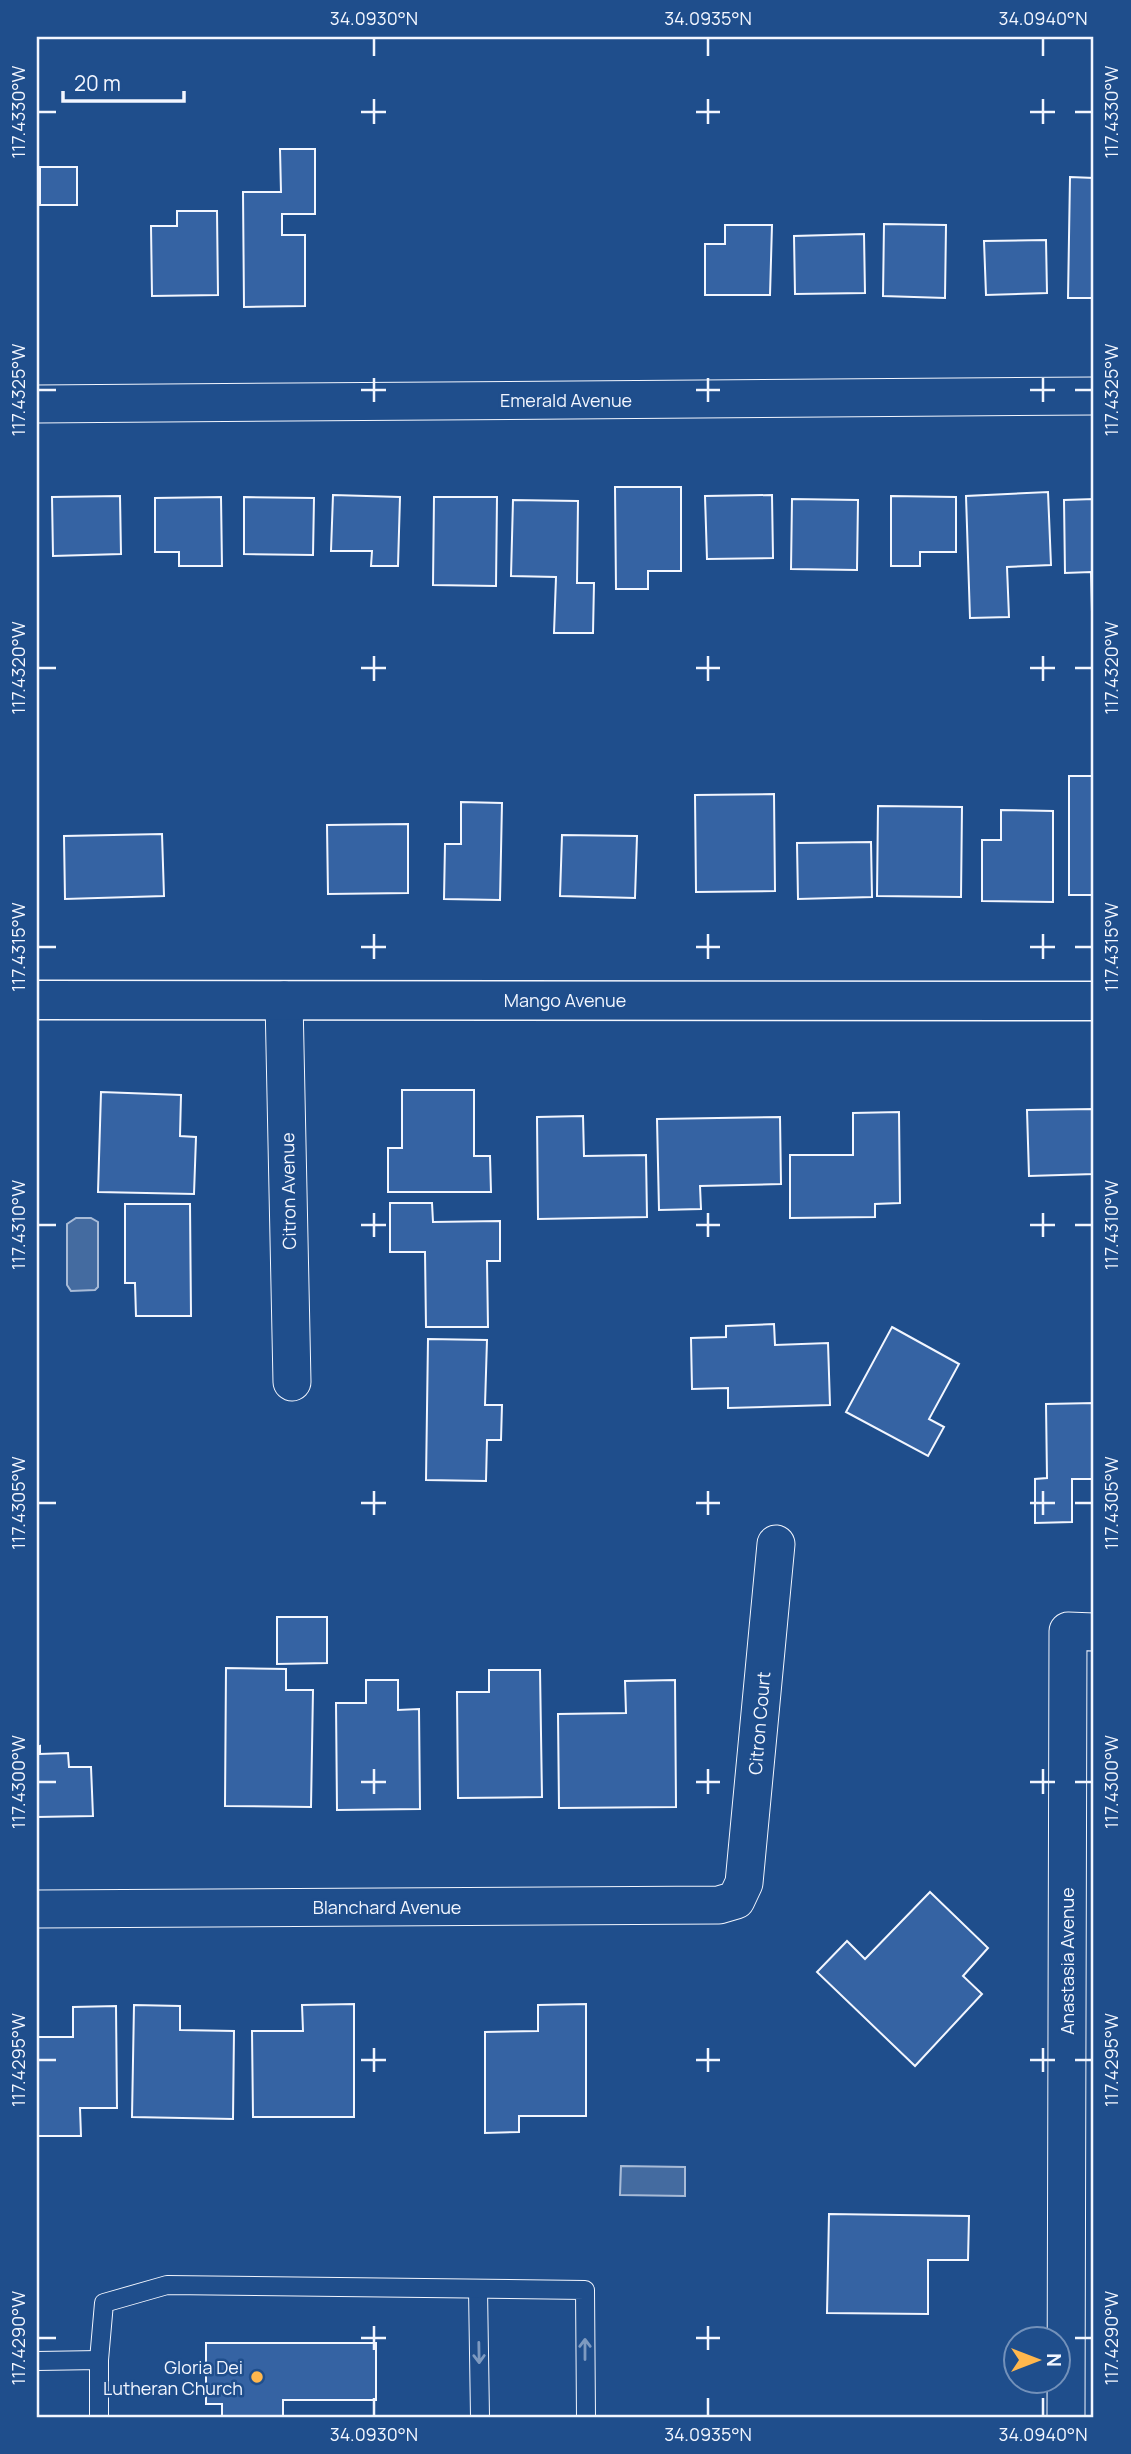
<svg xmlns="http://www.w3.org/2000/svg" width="1131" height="2454" viewBox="0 0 1131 2454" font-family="Manrope,sans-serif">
<rect width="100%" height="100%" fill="#1f4e8c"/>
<g fill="#446ba0" stroke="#a8bbd7" stroke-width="2">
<path d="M76,1218H91L98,1222V1287L95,1290L71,1291L67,1285V1224Z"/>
<path d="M621,2166L685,2167V2196L620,2195Z"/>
</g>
<g fill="#3563a3" stroke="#f2f6ff" stroke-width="2">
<path d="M280,149H315V214H282V235H305V306L244,307L243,192H281Z"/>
<rect x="40" y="167" width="37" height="38"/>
<path d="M1070,177L1094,178V298H1068Z"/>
<path d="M177,211H217L218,295L152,296L151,226H177Z"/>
<path d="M884,224L946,225L945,298L883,296Z"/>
<path d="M725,225H772L770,295H705V244H725Z"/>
<path d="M864,234L865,293L795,294L794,236Z"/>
<path d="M1046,240L1047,293L986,295L984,241Z"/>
<path d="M615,487H681V571H648V589H616Z"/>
<path d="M1048,492L1051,565L1007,567L1009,617L970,618L966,496Z"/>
<path d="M333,495L400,497L398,566H371L372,551H331Z"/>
<path d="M772,495L773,558L707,559L705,496Z"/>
<path d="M120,496L121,554L53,556L52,497Z"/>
<path d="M891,496L956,497V552H920V566H891Z"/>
<path d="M221,497L222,566H179V552H155V498Z"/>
<path d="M244,497L314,498L313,555L244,554Z"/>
<path d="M434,497H497L496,586L433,585Z"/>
<path d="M792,499L858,500L857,570L791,569Z"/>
<path d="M1094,499V653H1093L1091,572L1065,573L1064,500Z"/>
<path d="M513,500L578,501L577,583H594L593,633H554L556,577L511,576Z"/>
<path d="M1092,750H1094V895H1069V776H1092Z"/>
<path d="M774,794L775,891L696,892L695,795Z"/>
<path d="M461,802L502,803L500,900L444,899L445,844H461Z"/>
<path d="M878,806L962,807L961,897L877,896Z"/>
<path d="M1001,810L1053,811V902L982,901V840H1001Z"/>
<path d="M408,824V893L328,894L327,825Z"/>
<path d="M162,834L164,896L65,899L64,836Z"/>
<path d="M562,835L637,836L635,898L560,896Z"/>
<path d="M871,842L872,897L798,899L797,843Z"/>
<path d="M402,1090H474V1156H490L491,1192H388V1148H402Z"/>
<path d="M101,1092L181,1095L180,1136L196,1137L194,1194L98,1192Z"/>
<path d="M1094,1109V1174L1029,1176L1027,1110Z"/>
<path d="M899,1112L900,1203L875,1204V1217L790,1218V1155H853V1113Z"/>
<path d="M583,1116L584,1156L646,1155L647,1217L538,1219L537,1117Z"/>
<path d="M780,1117L781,1184L700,1186L701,1209L659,1210L657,1119Z"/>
<path d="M390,1203H432L433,1222L500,1221V1261H487L488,1327H426L425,1252H390Z"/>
<path d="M125,1204H190L191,1316H136L135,1283H125Z"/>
<path d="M774,1324L775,1345L828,1343L830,1405L728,1408V1388L692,1389L691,1338L726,1337V1326Z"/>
<path d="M892,1327L959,1364L929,1419L944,1427L928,1456L846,1412Z"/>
<path d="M428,1339L487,1340L485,1405H502L501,1440H487L486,1481L426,1480Z"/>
<path d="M1094,1403V1479H1072V1522L1035,1523V1479L1047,1478L1046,1404Z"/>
<path d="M277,1617H327V1663L277,1664Z"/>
<path d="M226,1668L286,1669V1690H313L311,1807L225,1806Z"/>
<path d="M489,1670H540L542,1797L458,1798L457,1692H489Z"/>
<path d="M366,1680H398V1710L419,1709L420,1809L337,1810L336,1703H366Z"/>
<path d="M675,1680L676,1807L559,1808L558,1714L626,1713L625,1681Z"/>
<path d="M40,1746V1754L68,1753L69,1767H91L93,1816L37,1817V1747Z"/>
<path d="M930,1892L988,1948L963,1976L982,1994L915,2066L817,1972L847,1941L865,1959Z"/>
<path d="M354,2004V2117H253L252,2031H303L302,2005Z"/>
<path d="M586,2004V2116H519V2132L485,2133V2032L538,2031V2005Z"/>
<path d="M134,2005L180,2006V2030L234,2031L233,2119L132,2117Z"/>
<path d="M116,2006L117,2108H80L81,2136H37V2037H73V2007Z"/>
<path d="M829,2214L969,2216L968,2260H928V2314L827,2313Z"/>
<path d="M206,2343H376V2400H283V2417H222V2404H206Z"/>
</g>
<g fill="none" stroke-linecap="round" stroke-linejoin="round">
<defs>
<g id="service">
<path d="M478,2289L480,2417"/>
<path d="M99,2360L104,2303L167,2285L585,2290L586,2417"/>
<path d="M37,2361L99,2360V2417"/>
</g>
<g id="minor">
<path d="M37,404L1094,396"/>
<path d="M284,1000L292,1382"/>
<path d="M37,1909L719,1905L736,1900L744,1883L776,1544"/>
<path d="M1066,2417L1068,1631L1094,1632"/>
</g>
<path id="tertiary" d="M37,1000L1094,1001"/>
</defs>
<use href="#service" stroke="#f2f6ff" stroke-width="20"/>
<use href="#minor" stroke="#f2f6ff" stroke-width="39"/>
<use href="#tertiary" stroke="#f2f6ff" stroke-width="41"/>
<use href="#service" stroke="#1f4e8c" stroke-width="18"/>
<use href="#minor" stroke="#1f4e8c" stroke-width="37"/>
<use href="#tertiary" stroke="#1f4e8c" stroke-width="38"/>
</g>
<defs><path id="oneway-shaft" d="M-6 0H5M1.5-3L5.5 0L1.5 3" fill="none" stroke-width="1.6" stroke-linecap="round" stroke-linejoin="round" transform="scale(1.75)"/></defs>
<g stroke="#7e9ac0">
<use href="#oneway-shaft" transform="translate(585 2349) rotate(-90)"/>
<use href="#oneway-shaft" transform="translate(479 2353) rotate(89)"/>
</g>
<path fill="none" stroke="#f2f6ff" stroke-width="2.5" d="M374,38V56M708,38V56M1043,38V56M374,99V124M708,99V124M1043,99V124M38,112H56M361,112H386M696,112H720M1030,112H1055M1075,112H1092M374,378V402M708,378V402M1043,378V402M38,390H56M361,390H386M696,390H720M1030,390H1055M1075,390H1092M374,656V681M708,656V681M1043,656V681M38,668H56M361,668H386M696,668H720M1030,668H1055M1075,668H1092M374,934V959M708,934V959M1043,934V959M38,947H56M361,947H386M696,947H720M1030,947H1055M1075,947H1092M374,1213V1237M708,1213V1237M1043,1213V1237M38,1225H56M361,1225H386M696,1225H720M1030,1225H1055M1075,1225H1092M374,1491V1515M708,1491V1515M1043,1491V1515M38,1503H56M361,1503H386M696,1503H720M1030,1503H1055M1075,1503H1092M374,1769V1794M708,1769V1794M1043,1769V1794M38,1782H56M361,1782H386M696,1782H720M1030,1782H1055M1075,1782H1092M374,2048V2072M708,2048V2072M1043,2048V2072M38,2060H56M361,2060H386M696,2060H720M1030,2060H1055M1075,2060H1092M374,2326V2350M708,2326V2350M38,2338H56M361,2338H386M696,2338H720M1075,2338H1092M374,2398V2416M708,2398V2416M1043,2398V2416"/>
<circle fill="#ffb74d" stroke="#1f4e8c" stroke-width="2.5" cx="257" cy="2377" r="7"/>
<g text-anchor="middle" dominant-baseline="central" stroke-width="5" stroke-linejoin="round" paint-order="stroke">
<g font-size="18" fill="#f2f6ff" stroke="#1f4e8c">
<text x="566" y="400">Emerald Avenue</text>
<text x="565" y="1000">Mango Avenue</text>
<text transform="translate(288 1191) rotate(-91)">Citron Avenue</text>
<text transform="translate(759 1723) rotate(-85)">Citron Court</text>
<text x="387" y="1907">Blanchard Avenue</text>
<text transform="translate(1067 1961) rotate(-90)">Anastasia Avenue</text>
</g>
<g font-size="18" fill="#f2f6ff" stroke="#1f4e8c" text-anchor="end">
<text x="243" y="2367">Gloria Dei<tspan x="243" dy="21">Lutheran Church</tspan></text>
</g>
</g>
<rect width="1131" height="2454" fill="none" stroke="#1f4e8c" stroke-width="77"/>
<g transform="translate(1037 2360) rotate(90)"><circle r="33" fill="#1f4e8c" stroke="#7391ba" stroke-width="2"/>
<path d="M0-5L12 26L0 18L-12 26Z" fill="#ffb74d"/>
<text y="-10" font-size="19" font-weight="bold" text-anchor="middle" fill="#f2f6ff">N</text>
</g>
<path d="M63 91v10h121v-10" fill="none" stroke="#f2f6ff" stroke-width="3.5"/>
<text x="74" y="91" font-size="21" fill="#f2f6ff" stroke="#1f4e8c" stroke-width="5" paint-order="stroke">20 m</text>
<rect x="38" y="38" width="1054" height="2378" fill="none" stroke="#f2f6ff" stroke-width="2.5"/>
<g font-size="18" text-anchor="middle" fill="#f2f6ff">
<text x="374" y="25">34.0930°N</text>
<text x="708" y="25">34.0935°N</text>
<text x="1043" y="25">34.0940°N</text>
<text transform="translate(19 112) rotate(-90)" y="6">117.4330°W</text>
<text transform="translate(1112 112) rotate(-90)" y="6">117.4330°W</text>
<text transform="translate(1112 390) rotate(-90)" y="6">117.4325°W</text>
<text transform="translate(19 390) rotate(-90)" y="6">117.4325°W</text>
<text transform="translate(19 668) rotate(-90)" y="6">117.4320°W</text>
<text transform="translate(1112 668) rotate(-90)" y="6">117.4320°W</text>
<text transform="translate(1112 947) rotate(-90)" y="6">117.4315°W</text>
<text transform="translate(19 947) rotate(-90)" y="6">117.4315°W</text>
<text transform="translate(1112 1225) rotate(-90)" y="6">117.4310°W</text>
<text transform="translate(19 1225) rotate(-90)" y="6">117.4310°W</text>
<text transform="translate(1112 1503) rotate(-90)" y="6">117.4305°W</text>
<text transform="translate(19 1503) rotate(-90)" y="6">117.4305°W</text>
<text transform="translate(1112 1782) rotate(-90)" y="6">117.4300°W</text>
<text transform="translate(19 1782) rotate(-90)" y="6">117.4300°W</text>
<text transform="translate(19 2060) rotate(-90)" y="6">117.4295°W</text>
<text transform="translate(1112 2060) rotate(-90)" y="6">117.4295°W</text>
<text transform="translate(19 2338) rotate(-90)" y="6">117.4290°W</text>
<text transform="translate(1112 2338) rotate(-90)" y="6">117.4290°W</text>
<text x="374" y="2441">34.0930°N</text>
<text x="708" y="2441">34.0935°N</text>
<text x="1043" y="2441">34.0940°N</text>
</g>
</svg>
